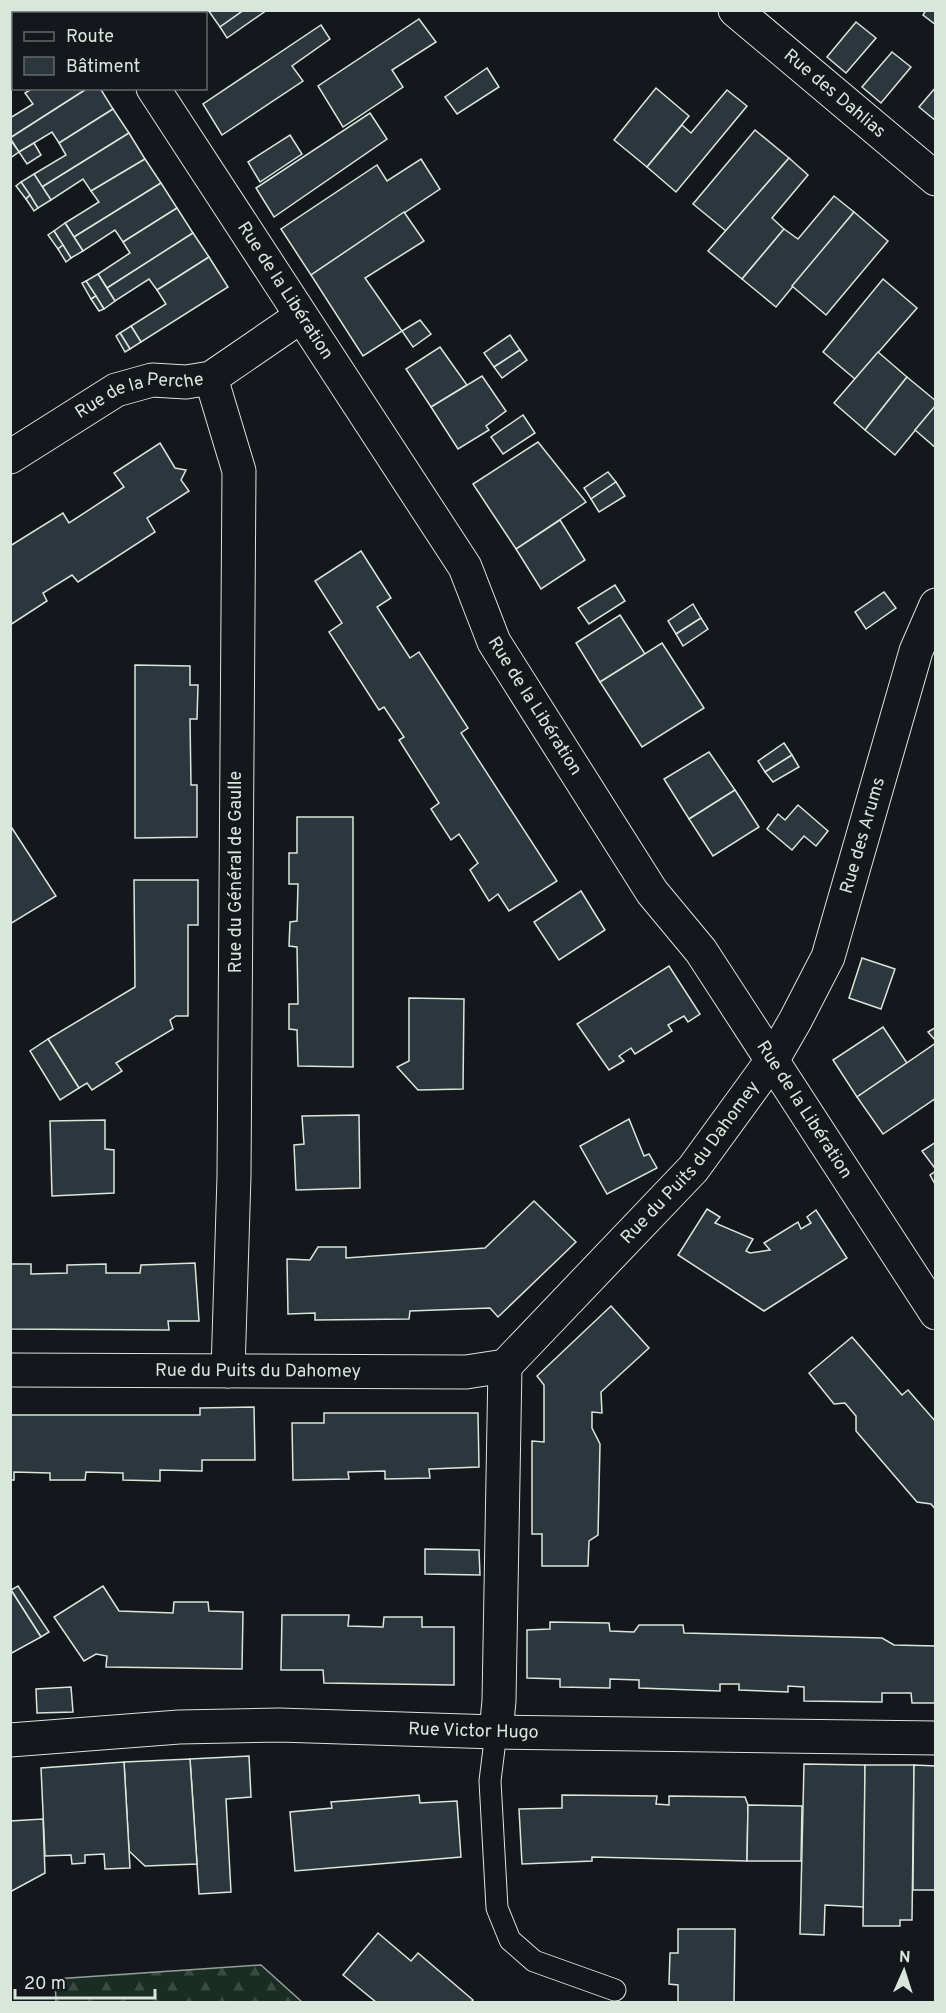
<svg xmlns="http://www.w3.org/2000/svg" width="946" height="2013" viewBox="0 0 946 2013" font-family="Overpass,sans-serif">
<defs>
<pattern id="forest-firs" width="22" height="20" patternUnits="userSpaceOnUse" patternTransform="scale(1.5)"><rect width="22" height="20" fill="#1a2d24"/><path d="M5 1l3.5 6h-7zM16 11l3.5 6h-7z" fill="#3b4b43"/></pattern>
</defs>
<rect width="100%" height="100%" fill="#14181c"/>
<path fill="url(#forest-firs)" stroke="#939e99" stroke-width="1.5" d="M261,1965L302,2002H56L55,1979Z"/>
<g fill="#2c363c" stroke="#d8e6dc" stroke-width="1.5">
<path d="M10,10H48L44,14H14V32L10,34Z"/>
<path d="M208,10H244L220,27Z"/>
<path d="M244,10H267L227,38L220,27Z"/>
<path d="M926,10H936V25L923,15Z"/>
<path d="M419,19L436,42L392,70L403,87L343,127L318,86Z"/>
<path d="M856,22L876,38L846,73L827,57Z"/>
<path d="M321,25L330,39L292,66L303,81L222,135L203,104Z"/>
<path d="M14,32V65L10,67V34Z"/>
<path d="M892,52L911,67L881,103L862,87Z"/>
<path d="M14,65V84L10,86V67Z"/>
<path d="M487,68L499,87L457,114L445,97Z"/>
<path d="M936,87V121L919,107Z"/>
<path d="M33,88H88L10,138V118L33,104L25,93Z"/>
<path d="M88,88H100L113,109L59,143L52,132L19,152L10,138Z"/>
<path d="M656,88L689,116L647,167L614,140Z"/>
<path d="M727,90L747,106L676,192L647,167L682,125L691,133Z"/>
<path d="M113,109L129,133L42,187L34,174L66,155L59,143Z"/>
<path d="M370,113L387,139L274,217L256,188Z"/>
<path d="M755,130L789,158L726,231L693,204Z"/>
<path d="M129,133L145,159L91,191L83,179L51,200L42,187Z"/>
<path d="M290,135L302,154L260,182L248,162Z"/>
<path d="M10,139L19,152L10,158Z"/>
<path d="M34,143L41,155L27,164L19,152Z"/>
<path d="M789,158L808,175L772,218L784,229L742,279L708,251Z"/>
<path d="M145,159L161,183L74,237L65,223L99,202L91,191Z"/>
<path d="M421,159L440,189L311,275L281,229L377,165L387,181Z"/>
<path d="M34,174L51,200L38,208L21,182Z"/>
<path d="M21,182L30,195L26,199L16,186Z"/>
<path d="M161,183L177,208L123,242L115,230L83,251L74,237Z"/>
<path d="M30,195L38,208L34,211L26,199Z"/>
<path d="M834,196L854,212L776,307L742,279L784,229L798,239Z"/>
<path d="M177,208L193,233L107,288L98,274L130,253L123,242Z"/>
<path d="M404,212L424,241L365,278L402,331L363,356L311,275Z"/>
<path d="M854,212L888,241L826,315L792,286Z"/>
<path d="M65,223L83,251L71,258L54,231Z"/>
<path d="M54,231L63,245L58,249L48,235Z"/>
<path d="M193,233L209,257L157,290L149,279L115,301L107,288Z"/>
<path d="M63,245L71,258L66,262L58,249Z"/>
<path d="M209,257L228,287L141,342L131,326L166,304L157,290Z"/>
<path d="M98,274L115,301L104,309L86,281Z"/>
<path d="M883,279L917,308L855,379L823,352Z"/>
<path d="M86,281L96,296L91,299L82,283Z"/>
<path d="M96,296L104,309L99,311L91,299Z"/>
<path d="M420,320L431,334L413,347L402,331Z"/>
<path d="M131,326L141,342L130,349L120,333Z"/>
<path d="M120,333L130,349L125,352L116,336Z"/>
<path d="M510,335L520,350L494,367L484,353Z"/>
<path d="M440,347L467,385L431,407L406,369Z"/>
<path d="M520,350L527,360L502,378L494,367Z"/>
<path d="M878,352L907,377L865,430L834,403Z"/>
<path d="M482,376L506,411L486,426L489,430L458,449L431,407Z"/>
<path d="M907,377L936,401V405L895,455L865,430Z"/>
<path d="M936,405V448L915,430Z"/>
<path d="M523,415L535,433L503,454L491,437Z"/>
<path d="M538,442L586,502L516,549L473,484Z"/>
<path d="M160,443L175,468L186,470L181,480L189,491L147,518L155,532L78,582L72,575L43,593L47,601L10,625V546L63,513L69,523L124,487L114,473Z"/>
<path d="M608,472L616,482L591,499L584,488Z"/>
<path d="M616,482L625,496L599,512L591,499Z"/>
<path d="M560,520L585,560L541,589L516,549Z"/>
<path d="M361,551L391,598L377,607L410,658L419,652L468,728L461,733L557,881L509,911L498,894L489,901L470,870L478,863L459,834L451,840L431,809L439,803L399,740L404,737L384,707L379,710L329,632L342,623L315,581Z"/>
<path d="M615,585L625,601L589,624L578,608Z"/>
<path d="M884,592L896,608L866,629L855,612Z"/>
<path d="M693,604L701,618L676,634L668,621Z"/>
<path d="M620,615L645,654L600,682L576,643Z"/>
<path d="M701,618L708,629L683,646L676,634Z"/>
<path d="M662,643L704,708L642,747L600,682Z"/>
<path d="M135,665L190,666V685H198L197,719H190L191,785H197V837L135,838Z"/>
<path d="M784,743L792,755L765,772L758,761Z"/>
<path d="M709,752L735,790L689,819L664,779Z"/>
<path d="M792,755L799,767L773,782L765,772Z"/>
<path d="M735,790L759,827L713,856L689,819Z"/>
<path d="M798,805L828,831L816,846L804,836L792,850L767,829L778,814L785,820Z"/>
<path d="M297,817H353V1067L298,1066L297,1030L289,1029V1004H298L297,947L289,946L290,922L297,921L298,884H289V853H297Z"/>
<path d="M10,825L56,896L10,924Z"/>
<path d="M134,880H198V925H188V1016H176L170,1020L173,1029L116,1063L122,1071L92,1090L87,1083L79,1088L48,1039L135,987Z"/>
<path d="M581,891L605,930L559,960L534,922Z"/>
<path d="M862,958L895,969L881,1009L849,998Z"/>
<path d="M669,966L700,1014L688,1022L684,1016L668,1025L672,1031L635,1054L631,1048L619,1056L624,1061L609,1070L577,1024Z"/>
<path d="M409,998L464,999L463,1089L418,1090L397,1067L409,1061Z"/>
<path d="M883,1027L907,1063L857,1097L833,1060Z"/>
<path d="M936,1027V1041L928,1032Z"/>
<path d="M48,1039L79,1088L60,1100L30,1051Z"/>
<path d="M936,1043V1098L883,1134L857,1097Z"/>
<path d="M359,1115L360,1188L296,1190L294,1145L304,1144L302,1116Z"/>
<path d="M629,1119L644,1156L649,1154L657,1168L607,1194L580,1146Z"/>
<path d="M105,1120V1149L114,1150V1193L52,1196L50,1121Z"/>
<path d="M936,1142V1166L934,1167L922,1151Z"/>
<path d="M936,1171V1186L930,1175Z"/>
<path d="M534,1201L576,1242L498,1317L490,1308L410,1311L409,1319L315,1320V1313L288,1314L287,1259L310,1260L318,1247H346V1258L485,1248Z"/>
<path d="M707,1209L720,1217L715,1223L753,1239L746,1251L750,1253L770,1250L764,1243L798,1222L801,1229L811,1223L807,1217L816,1210L847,1258L764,1311L678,1255Z"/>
<path d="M195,1263L199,1321H168L169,1330L10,1329V1264H31V1274L67,1273V1265L106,1264V1273H140L141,1265Z"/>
<path d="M611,1306L649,1348L601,1392L602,1413L592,1412V1428L600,1444L598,1535L589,1541L588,1566H542V1534H532V1441L544,1442V1385L537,1376Z"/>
<path d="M852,1337L902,1395L908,1390L936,1422V1510L931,1504L917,1502L856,1431V1416L845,1403L834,1404L809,1373Z"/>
<path d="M254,1407L255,1460H202V1471L160,1470V1481L123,1480V1473L86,1472L85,1480H50V1473L14,1472V1480H10V1415H200V1408Z"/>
<path d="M324,1413H478L479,1467L429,1469L430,1478L385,1479V1471L348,1472L349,1479L293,1480L292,1423H324Z"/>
<path d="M425,1549L479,1550L480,1575L425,1574Z"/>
<path d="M18,1586L49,1632L41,1637L11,1590Z"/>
<path d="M103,1586L119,1611L173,1613L174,1602H208L209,1611L243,1612L242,1669L106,1667L107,1656L96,1654L84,1661L54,1617Z"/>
<path d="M11,1590L41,1637L10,1654V1591Z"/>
<path d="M282,1615H349L348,1626L383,1627L384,1617H422V1627H454V1685L324,1683L323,1670H281Z"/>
<path d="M550,1622L609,1623L610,1631L634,1632L639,1625H683L684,1633L882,1638L894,1645L936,1646V1703H912L911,1693H882V1702L804,1701V1687L788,1686V1692L739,1690V1684H720V1691L639,1688V1680L610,1679V1688L560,1687V1679L527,1678V1630L550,1629Z"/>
<path d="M71,1687L73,1712L37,1713L36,1689Z"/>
<path d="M249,1756L251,1797L226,1799L231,1892L199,1894L190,1759Z"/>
<path d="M190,1759L197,1864L145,1866L129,1851L124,1762Z"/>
<path d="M124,1762L130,1868L105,1869L104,1854L85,1855V1863L72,1864L71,1855L45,1856L41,1768Z"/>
<path d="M804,1764L865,1765L864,1907L825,1905L824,1935L800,1934Z"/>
<path d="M865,1765H914L912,1920H900V1926H863Z"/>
<path d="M914,1765L936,1766V1890H913Z"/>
<path d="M419,1795L420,1803L457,1801L461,1857L295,1871L290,1812L332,1808L331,1802Z"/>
<path d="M562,1795L657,1796L656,1804L669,1805V1796L745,1797L748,1805L747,1861L592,1857V1861L522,1864L519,1809L562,1808Z"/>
<path d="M748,1805L802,1806L801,1861H747Z"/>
<path d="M43,1819L45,1873L10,1892V1821Z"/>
<path d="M678,1929H735L734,2002H678V1985L669,1984L670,1953H678Z"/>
<path d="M378,1933L411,1961L418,1953L473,2000L471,2002H376L343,1975Z"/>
</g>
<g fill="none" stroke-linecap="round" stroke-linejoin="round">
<defs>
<path id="lane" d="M496,1732L490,1781L497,1908L510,1940L534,1961L615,1990"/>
<g id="street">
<path id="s1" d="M735,10L936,179"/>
<path d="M211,378L239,471L234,1176L228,1371"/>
<path id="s2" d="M10,457L116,390L152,380L186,382L211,378L300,317"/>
<path id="s3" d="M10,1370L466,1372L505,1366L693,1169L773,1059L795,1021L828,957L916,651L936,605"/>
<path d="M496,1732L499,1701L505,1366"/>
<path id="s4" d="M10,1740L179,1727L279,1725L496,1732L936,1738"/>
</g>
<g id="secondary">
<path d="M102,10L104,14"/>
<path id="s5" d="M153,88L465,567L494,642L652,892L701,951L936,1313"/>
</g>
</defs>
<use href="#lane" stroke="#d8e6dc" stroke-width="23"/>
<use href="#street" stroke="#d8e6dc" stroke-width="35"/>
<use href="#secondary" stroke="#d8e6dc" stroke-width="35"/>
<use href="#lane" stroke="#14181c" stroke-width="21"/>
<use href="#street" stroke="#14181c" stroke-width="33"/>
<use href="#secondary" stroke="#14181c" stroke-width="33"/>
</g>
<g text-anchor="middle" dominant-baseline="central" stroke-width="4.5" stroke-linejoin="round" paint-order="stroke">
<g font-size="18" fill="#d8e6dc" stroke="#14181c">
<text stroke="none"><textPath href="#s1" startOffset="130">Rue des Dahlias</textPath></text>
<text stroke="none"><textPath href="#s5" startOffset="242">Rue de la Libération</textPath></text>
<text stroke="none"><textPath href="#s2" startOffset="147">Rue de la Perche</textPath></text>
<text stroke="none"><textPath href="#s5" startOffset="728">Rue de la Libération</textPath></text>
<text stroke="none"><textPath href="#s3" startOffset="1146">Rue des Arums</textPath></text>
<text transform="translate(236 872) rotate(-90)">Rue du Général de Gaulle</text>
<text stroke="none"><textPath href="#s5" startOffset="1214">Rue de la Libération</textPath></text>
<text stroke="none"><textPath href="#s3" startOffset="771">Rue du Puits du Dahomey</textPath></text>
<text stroke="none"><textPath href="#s3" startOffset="248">Rue du Puits du Dahomey</textPath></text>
<text stroke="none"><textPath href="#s4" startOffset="464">Rue Victor Hugo</textPath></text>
</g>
</g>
<rect width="946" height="2013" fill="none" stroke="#d8e6dc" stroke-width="24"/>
<rect x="12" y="12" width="195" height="78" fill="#14181c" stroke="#626a69" stroke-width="1.5"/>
<rect x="24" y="32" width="30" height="9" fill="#14181c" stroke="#626a69" stroke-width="1.5"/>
<text x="66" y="42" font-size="18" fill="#d8e6dc">Route</text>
<rect x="24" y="57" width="30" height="18" fill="#2c363c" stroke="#626a69" stroke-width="1.5"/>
<text x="66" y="72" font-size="18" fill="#d8e6dc">Bâtiment</text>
<g transform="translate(904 1971) rotate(3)" stroke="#14181c" stroke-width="4.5" paint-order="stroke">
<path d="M0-4.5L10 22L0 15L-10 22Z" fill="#d8e6dc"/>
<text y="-9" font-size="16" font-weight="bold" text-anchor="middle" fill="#d8e6dc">N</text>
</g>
<path d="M15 1989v9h140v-9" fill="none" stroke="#d8e6dc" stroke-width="3"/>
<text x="24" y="1989" font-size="18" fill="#d8e6dc" stroke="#14181c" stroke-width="4.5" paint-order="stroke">20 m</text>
</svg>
